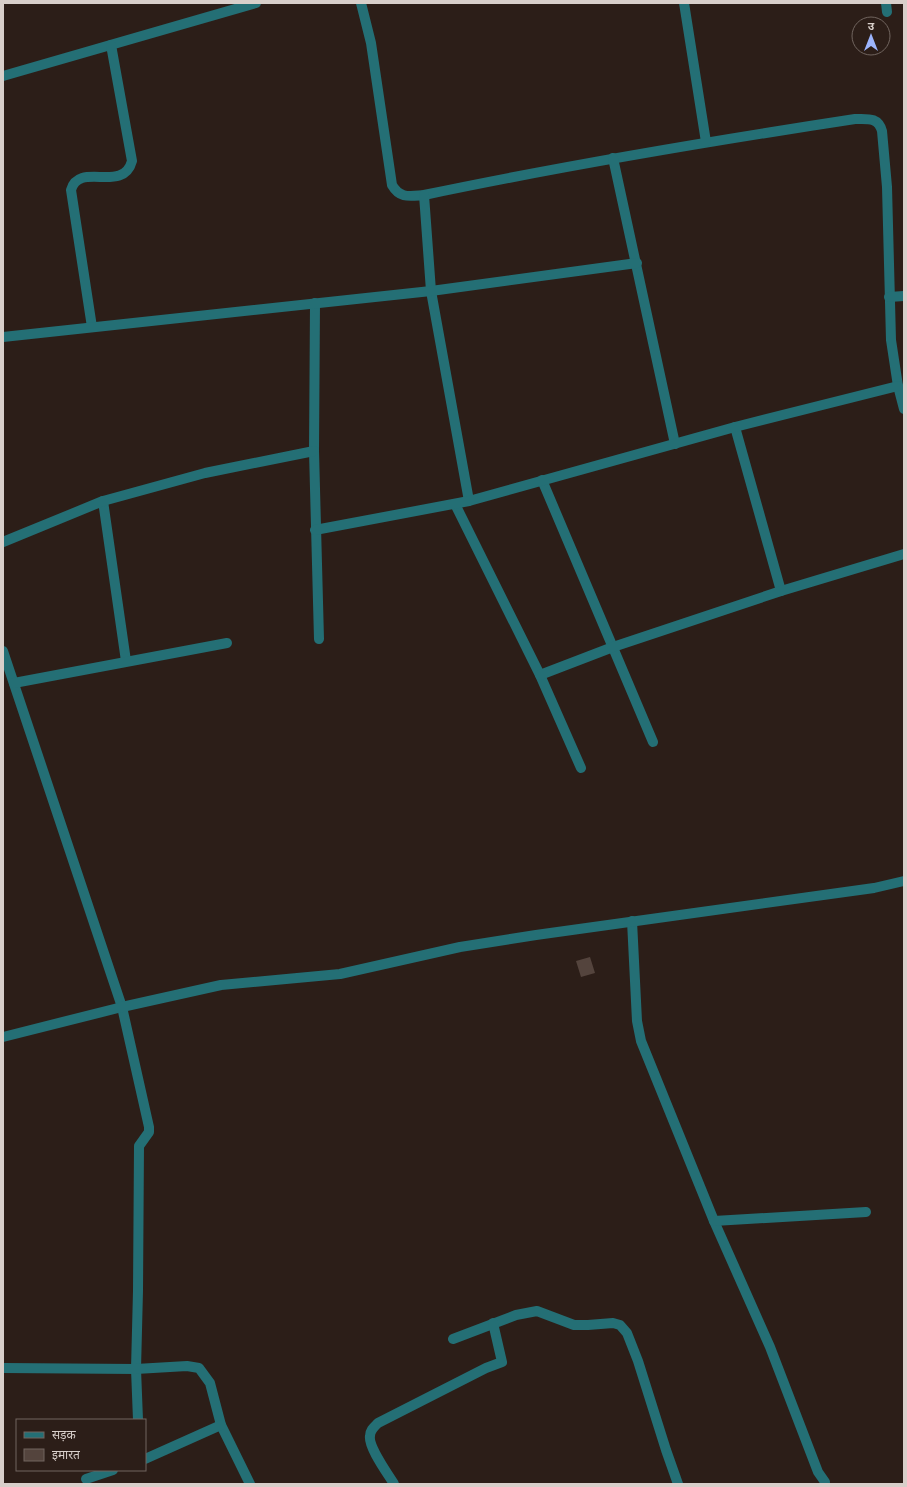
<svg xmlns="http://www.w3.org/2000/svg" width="907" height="1487" viewBox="0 0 907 1487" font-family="Lora,'Noto Sans Devanagari',serif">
<rect width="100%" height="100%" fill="#2c1e18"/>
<path fill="#54443d" d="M590,957L595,973L581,977L576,961Z"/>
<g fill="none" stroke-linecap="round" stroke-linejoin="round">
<g stroke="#246f75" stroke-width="10">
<path d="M361,3L371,43L392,185C400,199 410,196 424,195C567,165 711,141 855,119C868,119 878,117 882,131L887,187L891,340L898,386L904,409"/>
<path d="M684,3L706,142"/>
<path d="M886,3L887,12"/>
<path d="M3,76L256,3"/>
<path d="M613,158L675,444"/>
<path d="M424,195L431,291L469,501"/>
<path d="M889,297L904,296"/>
<path d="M315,303L314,451L319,639"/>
<path d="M92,327L71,190C79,161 123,194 132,161L111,45"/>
<path d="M3,337L431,291L637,263"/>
<path d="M735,427L781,591"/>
<path d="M542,480L653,742"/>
<path d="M103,501L126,661"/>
<path d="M455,504L540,675L581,768"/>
<path d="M315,530L469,501L735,427L898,386"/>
<path d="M3,542L103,501L205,473L314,451"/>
<path d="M3,651L122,1007L149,1127V1132L139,1146L138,1291L136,1369L138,1420"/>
<path d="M540,675L613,647L781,591L904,554"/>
<path d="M14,683L227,643"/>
<path d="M632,921L637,1021L641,1041L714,1221L770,1347L818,1472L825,1482"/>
<path d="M3,1037L122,1007L221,985L340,974L460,947L536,935L874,888L904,881"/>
<path d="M714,1221L866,1212"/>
<path d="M453,1339L516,1315L537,1311L574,1325H588L613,1323L620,1325L627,1333L638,1361L666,1450L678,1484"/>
<path d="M3,1368L136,1369L187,1366L199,1368L210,1383L221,1425L250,1484"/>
<path d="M145,1459L221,1425"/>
<path d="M86,1479L113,1470"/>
<path d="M394,1484C388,1474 368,1447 370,1436C370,1430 374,1427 378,1423L486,1368L502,1362L493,1323"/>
</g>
</g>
<rect width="907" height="1487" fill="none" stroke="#d8cfca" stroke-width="8"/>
<rect x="16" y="1419" width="130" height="52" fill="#2c1e18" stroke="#71655f"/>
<rect x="24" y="1432" width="20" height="6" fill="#246f75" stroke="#71655f"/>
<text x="52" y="1439" font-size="12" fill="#d8cfca">सड़क</text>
<rect x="24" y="1449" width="20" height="12" fill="#54443d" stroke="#71655f"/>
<text x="52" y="1459" font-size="12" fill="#d8cfca">इमारत</text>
<g transform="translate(871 36)"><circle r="19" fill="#2c1e18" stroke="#71655f"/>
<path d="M0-3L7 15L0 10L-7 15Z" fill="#9cb4fd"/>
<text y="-6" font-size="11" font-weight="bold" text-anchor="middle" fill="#d8cfca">उ</text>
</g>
</svg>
